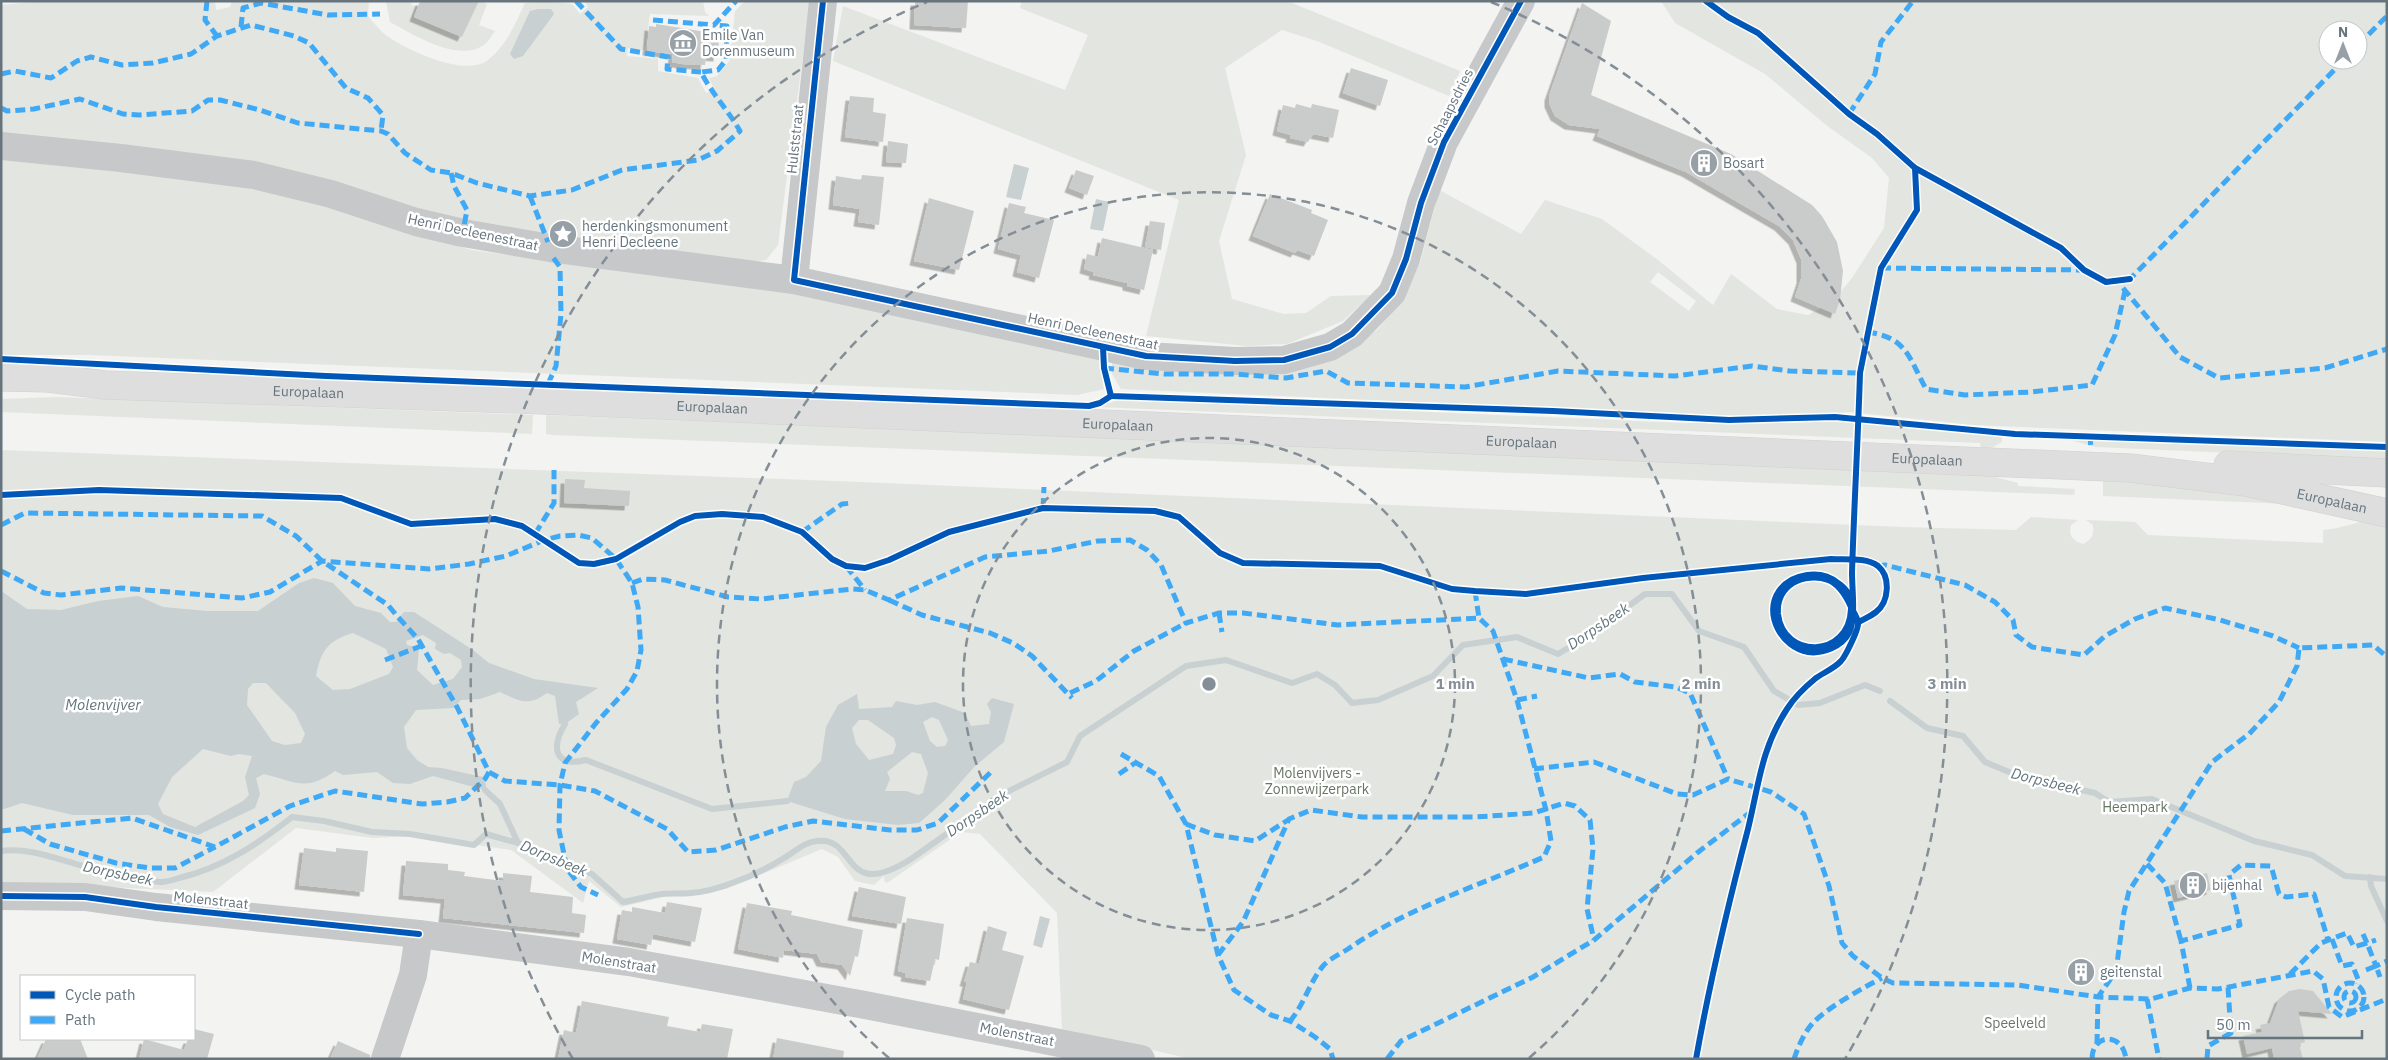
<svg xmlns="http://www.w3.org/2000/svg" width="2388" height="1060" viewBox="0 0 2388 1060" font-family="'IBM Plex Sans',sans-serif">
<defs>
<filter id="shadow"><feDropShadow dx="-4.5" dy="4.5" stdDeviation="0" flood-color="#0004"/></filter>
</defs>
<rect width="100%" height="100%" fill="#f3f3f1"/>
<g fill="#e2e5e0" fill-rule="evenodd">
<path d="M42,1H215L216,10L230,7L232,1H369L368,16C374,23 380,31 387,36C407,50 465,78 488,60C507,45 515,24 525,3L546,1L572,4L580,14L588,7L584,1H703L705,12L709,16L650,14L645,50L628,48L627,56L658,59V71L698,78L706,93L715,91L709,78L717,76L730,60L735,11L745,1H810L778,245L766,260L741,264L562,241L1,133V5Z"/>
<path d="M386,1H413L411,5L418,7L414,17L462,37L479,1L487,4L479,25L495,31C492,35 489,41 485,44C460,64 414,35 390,22Z"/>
<path d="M1022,1H1287L1460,71L1449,96L1317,41L1282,30L1225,68L1246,155L1219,241L1232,299L1284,314L1306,313L1331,296L1371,295L1343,321L1287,344L1247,346L1146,336L1179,200L833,61L843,6L1065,90L1088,35L1020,8Z"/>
<path d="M1661,1H2387V442L1973,425L1850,412L1757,417L1121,389L1112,374V360H1325L1377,330L1401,302L1421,260L1439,190L1521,234L1545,200L1602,219L1658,260L1713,305L1731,274L1777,309L1808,315L1832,302L1852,278L1884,228L1889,178L1872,158L1826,125L1765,74L1675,23ZM2328,30H2358V60H2328ZM1658,272L1696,301L1689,311L1650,282Z"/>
<path d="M1,160L237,183L329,204L471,250L803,294L1099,354L1104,389L1077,395L90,355H1Z"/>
<path d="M56,397L533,415L532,434L1,412V399Z"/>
<path d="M1131,399L1682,423H1791L1836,421L2002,435V442L1986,451L1981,450L1980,443L1098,407L1118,400Z"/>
<path d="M546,415L1984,474L2018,483V486L2075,489L2074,495L553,435L546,434Z"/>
<path d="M2058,437L2387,451V460L2096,447Z"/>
<path d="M1,450L860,482L1902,527L2016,530L2031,517L2078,520L2071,525C2068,536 2073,541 2083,544C2092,539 2094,535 2093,525L2086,520L2135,522L2148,535L2323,543V530C2344,529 2365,517 2387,520V1059H1191L1062,1029L1057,913L980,834L961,832L887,883L884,881V876L874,885L855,881L838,857L822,849L726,889L680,893L621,907L589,881L583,903L511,850L412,836L373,838L296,828L213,892L1,882Z"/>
<path d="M2103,479L2207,484L2331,506L2103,496Z"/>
</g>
<g fill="#c8d0d2" fill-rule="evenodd">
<path d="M538,9H551L554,14L523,56L514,59L510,54L530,11Z"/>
<path d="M1014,164L1029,168L1021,200L1006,197Z"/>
<path d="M1096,199L1109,202L1103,231L1090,229Z"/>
<path d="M314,578L333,583L355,606L381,613L390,622H396L404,612H414L473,650L489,663L534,679L598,688L576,702L579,714L565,724H559L555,696L547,693C528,707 520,701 500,692L480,699L461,700L453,708L416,710L404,727L407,748L417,760L428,767L442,768L483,777L486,785L485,790L433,776L410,784L393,783L377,772L343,775L335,771C305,792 297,782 264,774L256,778L260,794L255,808L198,835L170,827L149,815H73L22,803L1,810V591L27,609L61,610L98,601L138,596L163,607L207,611H258L299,583ZM353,633L386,649L393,667L389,674L350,689L333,690L316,676C321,651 327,641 353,633ZM423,635L436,643L435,649L444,654L450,653L461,660L462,667L453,679L433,685L417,670L419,648L407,645L406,641ZM253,683H266L295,713L305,734L301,743L285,745L272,741L247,705L248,689ZM203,749L231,756L239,754L252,756L245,777L249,795L243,801L195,827L163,814L158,804L172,777Z"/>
<path d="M857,694L859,709L892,707L896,701L917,705L935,702L965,713L971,726L989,724L991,712L987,704L992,698L1014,704L1004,742L975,766L945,800L919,823L898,825L845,819L787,801L794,782L806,777L821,761L826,727L838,705ZM932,717L939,720L948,740L945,746L937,747L930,741L923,722ZM868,720L894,738L896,745L893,754L869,760L856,744L852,728L859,720ZM912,752L921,754L928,773L923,793L918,795L906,791H885L890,779L887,772Z"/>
<path d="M1040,916L1050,919L1042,948L1033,945Z"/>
</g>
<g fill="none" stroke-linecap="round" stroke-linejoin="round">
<g stroke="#c8d0d2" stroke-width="6">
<path d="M1890,701L1927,728L1963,736L1985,762L2021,777L2095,793L2109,802L2152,799L2254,841L2312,855L2345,876L2387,879"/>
<path d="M565,724C551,747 554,768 586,760L712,809L787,801"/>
<path d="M485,790L500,804L518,843"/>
<path d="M1,851C28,847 57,859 83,866C107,874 135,881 161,882C167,882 173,880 179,878C222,868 258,844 292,817L324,821L372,832L410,834L474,845L486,834L532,847L553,860L592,874L623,902C636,900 648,896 661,894C671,893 681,894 691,893C705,892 719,888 732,883C750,877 768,868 784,858C795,852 804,842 817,841C858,836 841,903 911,859L1003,794L1067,762L1080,736L1186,666L1226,660L1292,683L1317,674L1335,685L1352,703L1378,700L1433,676L1463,645L1517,637L1558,654L1585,638L1645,594H1672L1699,631L1744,647L1774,691L1798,705L1820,703L1865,685L1880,691"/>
<path d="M2370,877L2371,886L2387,921"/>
</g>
</g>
<g fill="#cacbcb" filter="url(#shadow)">
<path d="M420,1H479L462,37L414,17Z"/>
<path d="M915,1H968L966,28L914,25Z"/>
<path d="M1582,3L1611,21L1591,95L1731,154L1812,205L1822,216L1837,242L1843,271L1840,300L1835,314L1795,297L1801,279V259L1793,240L1779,226L1686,172L1597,136L1600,129L1569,125L1555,116L1549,103V96Z"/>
<path d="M656,24L719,34L718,57L706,56L705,65L682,64L672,62L673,54L647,51L649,26L656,27Z"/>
<path d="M1351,68L1388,80L1380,106L1343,93Z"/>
<path d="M850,96L874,98L873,112L886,114L883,142L845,137Z"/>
<path d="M1296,104L1311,108L1312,104L1339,110L1333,138L1313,134L1308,142L1290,138L1291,135L1277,131L1283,105L1295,108Z"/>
<path d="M888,141L908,144L906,163L886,162Z"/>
<path d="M1076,170L1094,176L1087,195L1069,188Z"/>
<path d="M862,175L884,177L879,225L858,222L860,209L833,205L836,176L861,180Z"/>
<path d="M1270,194L1312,210L1311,213L1328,220L1314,256L1297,250L1295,253L1253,236Z"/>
<path d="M929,198L974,211L959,270L914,261Z"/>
<path d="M1009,203L1026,207L1024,213L1054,220L1039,278L1017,272L1021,255L998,249Z"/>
<path d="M1150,221L1165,223L1161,250L1145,247Z"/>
<path d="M1102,238L1153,250L1144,290L1127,286V283L1093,275L1094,272L1084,269L1087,254L1098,257Z"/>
<path d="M565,479L585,480L584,488L630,491L629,506L564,503Z"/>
<path d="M304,848L336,852V848L368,851L364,892L299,885Z"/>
<path d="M406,861L448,864V870L465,872L464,876L503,881V873L532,876L530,892L573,897L572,913L586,915L584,933L443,918L445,899L403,895Z"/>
<path d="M2207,873L2211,890L2178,898L2174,881Z"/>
<path d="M859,887L906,897L901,924L852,916Z"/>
<path d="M667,902L702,908L695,942L653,934L651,945L617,939L622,910L632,912V907L665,913Z"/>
<path d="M747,903L792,911L791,915L863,930L858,957L855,956L850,976L842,965L821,962L817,954L784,950L783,958L738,949Z"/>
<path d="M907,918L944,924L939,960L935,959L930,981L905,977L906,973L898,971Z"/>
<path d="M988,926L1007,932L1002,950L1024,956L1009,1010L963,999L967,982H964L970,962L979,964Z"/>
<path d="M2300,989L2313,991L2332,1014L2298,1011L2305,1042L2299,1044L2303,1059H2274L2272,1048L2247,1054L2243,1036L2262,1032L2260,1025L2270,1023L2279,999L2289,991Z"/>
<path d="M582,1001L669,1017L667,1026L700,1032L702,1024L733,1029L727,1059H558L564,1030L576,1033Z"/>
<path d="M194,1029L214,1034L207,1059H139L144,1039L184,1050L188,1039H194Z"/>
<path d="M777,1038L844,1051L843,1059H773Z"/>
<path d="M46,1039H80L88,1059H37Z"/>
<path d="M338,1041L370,1055V1059H330Z"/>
</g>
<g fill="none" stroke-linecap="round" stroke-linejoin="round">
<defs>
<g id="major">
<path id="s1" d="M1,377L48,378L105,385L542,400L2130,468L2246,482L2387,513"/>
<path d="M2228,465L2387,473"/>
</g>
</defs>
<use href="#major" stroke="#d0d1d1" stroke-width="29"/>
<g stroke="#c7c8c9" stroke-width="28">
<path d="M1,146L121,158L254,175L331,194L416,222L463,233L550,248L794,280L1146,356L1235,361L1284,360L1330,347L1352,334L1392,293L1406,259L1421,203L1444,142L1521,1"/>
<path d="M794,280L823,1"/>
<path d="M1,896L85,897L156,907L419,934L629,962L865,1005L1141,1059"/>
<path d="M385,1059L413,975L419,934"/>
</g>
<use href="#major" stroke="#dddedd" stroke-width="28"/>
<g stroke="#3fa9f5" stroke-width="5" stroke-dasharray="10 5" stroke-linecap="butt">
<path d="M207,1L205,20L217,36"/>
<path d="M576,1L621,49L668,57L667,69L701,72"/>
<path d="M653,20L714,25L736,1"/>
<path d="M241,27L243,8L261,3L328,15L380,14"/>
<path d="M2358,45L2387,16"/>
<path d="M1,74L15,71L51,78L77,61L91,57L122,65L153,63L191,54L217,36L251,25L294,36L309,43L346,88L368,98L383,115L381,131"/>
<path d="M1,108L7,111L34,109L80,99L123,114L139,115L192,111L208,100H220L260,110L298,123L381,131L388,134L405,153L431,170L451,173L477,183L530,196L572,190L622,170L698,160L717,151L740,131C728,110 712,94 701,72L718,70L726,60L727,26L714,25"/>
<path d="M1849,114L1875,74L1881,42L1913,1"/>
<path d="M451,173L454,186L467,210L464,226"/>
<path d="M530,196L548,242"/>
<path d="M1881,268L2084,270"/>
<path d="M2127,280L2130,279L2344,60"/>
<path d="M2123,288L2180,357L2219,378L2325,368L2387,349"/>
<path d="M1867,332C1907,337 1909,358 1926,389L1965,395L2031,392L2092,385L2115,335L2125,291"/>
<path d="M1104,368L1164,374H1234L1286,378L1326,371L1348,383L1465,387L1558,371L1675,376L1752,366L1790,371L1860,373"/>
<path d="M548,384L556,366L561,314L560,267L552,256"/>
<path d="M2090,435L2091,450"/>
<path d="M1043,508L1044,487"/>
<path d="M1,525L25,513L262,516L296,536L322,561L388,605L397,616L418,639L457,707L489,772L505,781L560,785L595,791L667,829L688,852L716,850L785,827L813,821L890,830H917L938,823L991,772"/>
<path d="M802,532L842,504L852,503"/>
<path d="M535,534L554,503V470"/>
<path d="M846,566L865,590"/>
<path d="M1877,566L1885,565L1965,585L1995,602L2013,620L2016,635L2032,647L2084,655L2105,636L2135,619L2165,608L2220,620L2273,636L2299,648"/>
<path d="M1,571L44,593L61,595L121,588L242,598L270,592L322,561L429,569L469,564L506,556L544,540L560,536L578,535L592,538L616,559L632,583L638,607L641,650L637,671L627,689L596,723L565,763L560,785L559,830L567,869L581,887L598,895"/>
<path d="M632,583L643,579L665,580L728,597L761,599L852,589L865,590L889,600L985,557L1049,551L1098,541L1130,540L1147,550L1161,565L1186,623L1219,613H1243L1338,625L1479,618L1493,631L1517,700L1546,810L1551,841L1544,857C1478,886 1407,908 1348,949C1340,954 1329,959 1323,966C1309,983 1304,1005 1290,1021"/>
<path d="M1475,591L1479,618"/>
<path d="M889,600L922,615L990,633L1013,643L1032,656L1072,698"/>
<path d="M1219,613L1222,632"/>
<path d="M1503,659L1589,678L1620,674L1635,682L1676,687L1690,693L1728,779"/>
<path d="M385,660L421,646"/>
<path d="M1070,693L1096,681L1134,651L1186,623"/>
<path d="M1517,700L1537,696"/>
<path d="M1121,754L1159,776L1186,824L1218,955L1234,990L1271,1015L1290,1021L1315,1037L1330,1049L1333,1059"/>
<path d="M1534,769L1594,762L1677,794L1693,795L1728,779L1771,792L1804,814L1829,886L1842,943L1853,956L1882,978L1893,983L2018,985L2098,997L2151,999L2190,988L2218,989L2313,971L2323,979L2329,1007L2342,1017L2387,999"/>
<path d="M1119,774L1135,763"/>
<path d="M1186,824L1215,835L1255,841L1288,820"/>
<path d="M24,829L50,844L116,863L150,868H175L215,847"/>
<path d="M1,831L132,818L215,847L290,806L335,791L422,804L447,802L465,798L485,779L489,772"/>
<path d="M2147,864L2165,883L2181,941"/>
<path d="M2363,934L2367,943L2376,940"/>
<path d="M2332,939L2342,966L2352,964L2358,979L2357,984"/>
<path d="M1218,955L1243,922L1289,819L1311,810L1362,817H1475L1534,813L1564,803L1575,806L1590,820L1593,849L1587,909L1594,940"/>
<path d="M2366,970L2376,966L2380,977"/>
<path d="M2290,974L2321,943L2347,933L2354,947L2367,943L2376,966L2387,961"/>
<circle cx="2350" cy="997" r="14"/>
<path d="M2190,988L2181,941L2240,925L2229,875L2241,865L2271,866L2279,894L2286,897L2314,894L2328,940"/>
<circle cx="2350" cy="997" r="6"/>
<path d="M2147,999L2159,1059"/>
<path d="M2097,1044L2098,997L2116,971L2124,912L2129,891L2212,762L2249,734L2279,702L2297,666L2299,648L2373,645L2387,657"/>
<path d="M1387,1059L1401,1041L1533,977L1594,940L1697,853L1752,811"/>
<path d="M1794,1059C1798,1047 1804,1033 1812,1024C1825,1009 1864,987 1882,978"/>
<path d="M2092,1059C2092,1033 2123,1032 2126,1059"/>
<path d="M2207,1059L2208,1046L2231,1033L2228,987"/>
</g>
<defs>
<g id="cycleway">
<path d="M823,1L794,280L1146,356L1235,361L1284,360L1330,347L1352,334L1392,293L1406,259L1421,203L1444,142L1521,1"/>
<path d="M1915,168L2061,248L2084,270L2106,282L2130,279"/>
<path d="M1103,347L1104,368L1111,396L1553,411L1729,420L1835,417L2015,434L2387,447"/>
<path d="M1,359L326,376L1089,406L1100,403L1111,396"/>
<path d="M1,495L99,490L341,498L411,524L495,519L522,526L579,563L594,564L616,559L680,522L695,516L722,514L763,517L802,532L832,559L846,566L865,568L889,560L949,532L1043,508L1155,511L1179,517L1220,553L1243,563L1380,566L1452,589L1475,591L1526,594L1643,578L1831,559C1845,560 1866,557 1878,566C1891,577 1889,602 1876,612C1871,616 1864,619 1859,622"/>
<path d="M1,896L85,897L156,907L419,934"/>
<path d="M1696,1059C1710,981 1728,905 1748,829C1759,784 1761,749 1787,709C1794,698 1805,687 1816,678C1823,673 1835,668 1841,661C1845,657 1859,629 1858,623C1858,618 1853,611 1851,607C1846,596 1839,584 1828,580C1817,576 1803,577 1793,583C1782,590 1777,601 1778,614C1783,659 1849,659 1851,609C1852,598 1847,589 1838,583C1821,569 1792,573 1779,591C1763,614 1782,648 1808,652C1822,654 1842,647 1849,633C1856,619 1852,589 1852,573C1854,506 1858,440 1860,373L1881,268L1917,210L1915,168L1877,134L1849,114L1758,33L1728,17L1706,1"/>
</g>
</defs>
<use href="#cycleway" stroke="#fff" stroke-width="9"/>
<use href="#cycleway" stroke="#0057b8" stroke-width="6"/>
</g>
<g fill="none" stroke="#838e96" stroke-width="2.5" stroke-dasharray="9 6">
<circle cx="1209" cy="684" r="246"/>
<path d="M889 1058A492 492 0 1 1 1529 1058"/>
<path d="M573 1059A738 738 0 0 1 927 2M1491 2A738 738 0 0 1 1845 1059"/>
</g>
<defs>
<symbol id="museum-disc" viewBox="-11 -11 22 22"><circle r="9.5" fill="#97a0a6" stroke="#fff"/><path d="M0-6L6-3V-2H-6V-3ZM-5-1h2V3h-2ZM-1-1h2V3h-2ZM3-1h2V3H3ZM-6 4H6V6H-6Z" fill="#fff"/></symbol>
<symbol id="building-disc" viewBox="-11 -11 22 22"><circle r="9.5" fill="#97a0a6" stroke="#fff"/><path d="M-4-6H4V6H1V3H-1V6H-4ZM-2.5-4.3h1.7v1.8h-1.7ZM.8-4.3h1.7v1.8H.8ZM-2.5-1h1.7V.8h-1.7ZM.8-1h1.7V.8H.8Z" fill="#fff"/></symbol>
<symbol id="sight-disc" viewBox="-11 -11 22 22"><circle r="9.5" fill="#97a0a6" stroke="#fff"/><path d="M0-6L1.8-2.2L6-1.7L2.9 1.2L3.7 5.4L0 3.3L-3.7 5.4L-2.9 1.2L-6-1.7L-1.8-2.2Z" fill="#fff"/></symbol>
</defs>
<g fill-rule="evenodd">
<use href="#museum-disc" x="667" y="27" width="32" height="32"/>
<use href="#building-disc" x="1688" y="147" width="32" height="32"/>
<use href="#sight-disc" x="547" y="218" width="32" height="32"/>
<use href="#building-disc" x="2177" y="869" width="32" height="32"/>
<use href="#building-disc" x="2065" y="956" width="32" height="32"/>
</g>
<g text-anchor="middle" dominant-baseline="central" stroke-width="5" stroke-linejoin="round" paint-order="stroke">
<g font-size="14" fill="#66747e" stroke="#fff" text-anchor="start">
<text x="702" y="35">Emile Van<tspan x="702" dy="16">Dorenmuseum</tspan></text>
<text x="1723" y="163">Bosart</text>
<text x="582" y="226">herdenkingsmonument<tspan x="582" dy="16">Henri Decleene</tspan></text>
<text x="2212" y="885">bijenhal</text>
<text x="2100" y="972">geitenstal</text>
</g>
<g font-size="14" fill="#66747e" stroke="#fff">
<text transform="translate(1450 107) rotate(-63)">Schaapsdries</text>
<text transform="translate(795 139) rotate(-84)">Hulststraat</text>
<text transform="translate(473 232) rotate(12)">Henri Decleenestraat</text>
<text transform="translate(1093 331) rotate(12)">Henri Decleenestraat</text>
<text stroke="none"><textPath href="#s1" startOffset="308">Europalaan</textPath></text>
<text stroke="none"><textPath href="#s1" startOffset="712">Europalaan</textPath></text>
<text stroke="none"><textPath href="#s1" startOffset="1118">Europalaan</textPath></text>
<text stroke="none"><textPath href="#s1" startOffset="1522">Europalaan</textPath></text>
<text stroke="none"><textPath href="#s1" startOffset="1928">Europalaan</textPath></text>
<text stroke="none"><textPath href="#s1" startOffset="2336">Europalaan</textPath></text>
<text transform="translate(211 900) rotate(6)">Molenstraat</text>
<text transform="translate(619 962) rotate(9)">Molenstraat</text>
<text transform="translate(1017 1034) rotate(11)">Molenstraat</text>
</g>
<g font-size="14" fill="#687664" stroke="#fff">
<text x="1317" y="773">Molenvijvers -<tspan x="1317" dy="16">Zonnewijzerpark</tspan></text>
<text x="2135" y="807">Heempark</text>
<text x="2015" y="1023">Speelveld</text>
</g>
<g font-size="15" font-style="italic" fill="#62757b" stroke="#fff">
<text transform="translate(1598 626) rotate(-34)">Dorpsbeek</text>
<text x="103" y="704">Molenvijver</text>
<text transform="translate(2046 781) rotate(14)">Dorpsbeek</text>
<text transform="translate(977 813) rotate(-34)">Dorpsbeek</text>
<text transform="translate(554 858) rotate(23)">Dorpsbeek</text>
<text transform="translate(118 873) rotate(12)">Dorpsbeek</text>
</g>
</g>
<circle cx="1209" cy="684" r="8" fill="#838e96" stroke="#fff" stroke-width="2.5"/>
<g font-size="15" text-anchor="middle" font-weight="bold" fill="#838e96" stroke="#fff" stroke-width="5" stroke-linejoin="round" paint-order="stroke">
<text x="1455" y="689">1 min</text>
<text x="1701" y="689">2 min</text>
<text x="1947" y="689">3 min</text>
</g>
<rect width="2388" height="1060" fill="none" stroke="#66747e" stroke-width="5"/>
<rect x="20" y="975" width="175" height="65" fill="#ffffff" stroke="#c2c7cb"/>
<rect x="30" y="991" width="25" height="8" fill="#0057b8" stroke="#c2c7cb"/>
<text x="65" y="1000" font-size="15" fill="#66747e">Cycle path</text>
<rect x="30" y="1016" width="25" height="8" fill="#3fa9f5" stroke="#c2c7cb"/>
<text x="65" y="1025" font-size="15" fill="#66747e">Path</text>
<g transform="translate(2343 45)"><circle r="24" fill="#ffffff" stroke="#c2c7cb"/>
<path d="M0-4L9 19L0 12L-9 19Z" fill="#97a0a6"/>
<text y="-8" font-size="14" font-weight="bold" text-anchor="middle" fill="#66747e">N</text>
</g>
<path d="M2208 1030v8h154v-8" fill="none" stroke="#66747e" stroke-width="2.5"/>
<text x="2216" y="1030" font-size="15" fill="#66747e" stroke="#ffffff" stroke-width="4" paint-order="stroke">50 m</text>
</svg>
